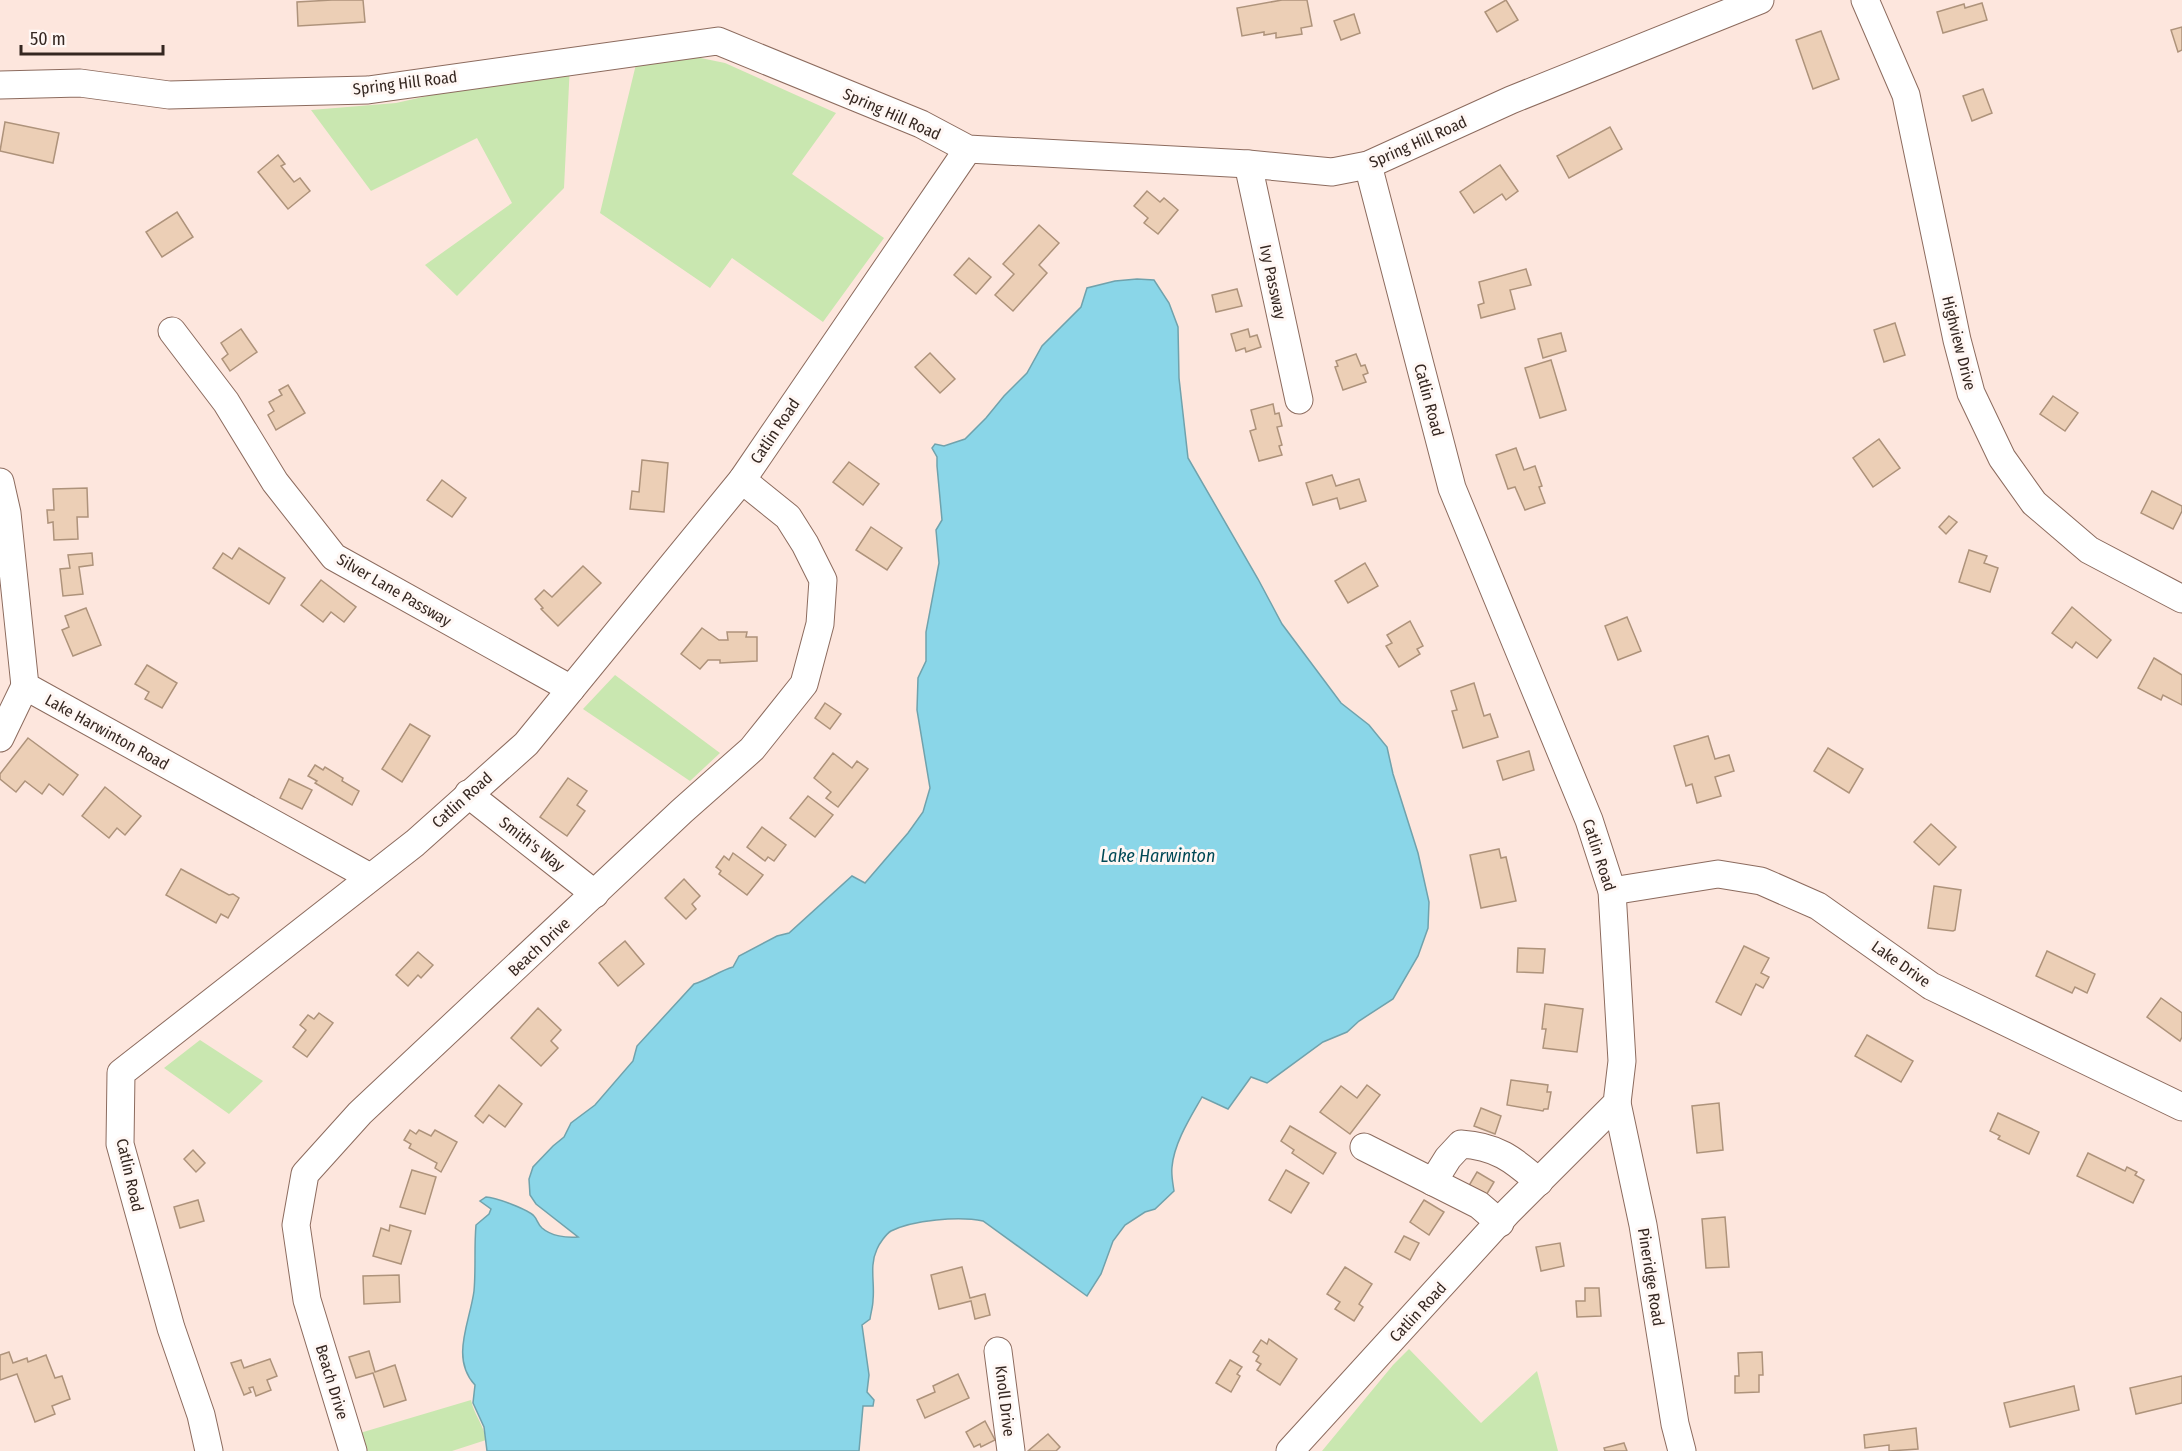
<svg xmlns="http://www.w3.org/2000/svg" width="2182" height="1451" viewBox="0 0 2182 1451" font-family="'Fira Sans Condensed',sans-serif">
<rect width="100%" height="100%" fill="#fde6dd"/>
<g fill="#c9e7b0">
<path d="M638,56H691L725,63L836,113L792,174L884,238L823,322L732,258L710,288L600,213Z"/>
<path d="M570,64L564,188L457,296L425,265L512,203L477,138L371,191L311,110L396,103Z"/>
<path d="M615,675L720,753L690,781L583,709Z"/>
<path d="M200,1040L263,1081L229,1114L164,1068Z"/>
<path d="M1409,1349L1481,1423L1537,1371L1558,1451H1322L1393,1365Z"/>
<path d="M471,1400C474,1415 484,1425 486,1440L452,1451H366L360,1433Z"/>
</g>
<path fill="#8ad6e8" stroke="#70a2ac" stroke-width="1.5" d="M1137,279L1154,280L1169,303L1178,327L1179,378L1188,458L1258,579L1282,624L1341,703L1369,725L1387,747L1393,774L1418,853L1429,902L1428,928L1418,956L1393,999L1359,1021L1347,1032L1323,1042L1267,1083L1251,1077L1228,1109L1202,1097C1190,1118 1174,1143 1172,1167C1171,1175 1173,1184 1174,1191L1155,1209L1145,1212L1125,1225L1113,1241L1101,1274L1087,1296L983,1221C959,1216 913,1220 891,1231C886,1234 879,1244 877,1249C869,1266 875,1283 873,1300C873,1306 871,1312 870,1319L862,1325L869,1375L867,1392L874,1400L873,1406H863L859,1451H487L484,1427L473,1403L475,1385C450,1358 470,1322 474,1291C476,1269 474,1247 476,1225L489,1214L491,1209L480,1201L486,1197C495,1197 529,1210 534,1216C537,1219 538,1225 542,1228C551,1236 566,1238 578,1237L536,1204L530,1195L529,1179L533,1167L553,1146L564,1137L571,1123L595,1105L633,1061L637,1046L694,984C708,980 719,971 733,967L739,956L777,936L789,933L852,876L865,883L908,833L923,812L930,788L917,710L918,678L926,661V632L939,563L936,530L942,520L937,466V457L932,448L935,444L944,446L965,439L986,418L1004,396L1027,373L1042,346L1081,307L1087,288L1115,281Z"/>
<g fill="#eccfb6" stroke="#ae937b" stroke-width="1.5">
<path d="M332,0H363L365,22L298,26L297,2Z"/>
<path d="M1282,0H1307L1312,26L1301,28L1302,34L1276,38V33L1264,35V32L1242,36L1237,8Z"/>
<path d="M1506,0L1518,20L1497,32L1485,12Z"/>
<path d="M1982,3L1987,20L1943,33L1937,12L1964,4L1965,8Z"/>
<path d="M1354,14L1360,33L1341,40L1334,21Z"/>
<path d="M2182,27V50L2178,52L2171,30Z"/>
<path d="M1821,31L1839,79L1813,89L1796,40Z"/>
<path d="M1983,89L1992,113L1972,121L1963,96Z"/>
<path d="M5,122L59,133L53,163L0,151Z"/>
<path d="M1610,127L1622,149L1569,178L1557,156Z"/>
<path d="M278,155L285,164L281,166L294,182L300,178L310,191L288,209L258,172Z"/>
<path d="M1500,165L1518,191L1506,200L1502,194L1474,213L1460,192Z"/>
<path d="M1147,191L1160,202L1164,198L1178,210L1158,234L1144,223L1148,218L1134,206Z"/>
<path d="M177,212L193,237L162,257L146,232Z"/>
<path d="M1039,225L1059,243L1039,265L1047,273L1013,311L995,295L1014,274L1003,264Z"/>
<path d="M969,258L991,277L976,294L954,275Z"/>
<path d="M1526,269L1531,285L1510,290L1515,309L1481,318L1478,305L1484,303L1479,282Z"/>
<path d="M1237,289L1242,306L1216,312L1212,295Z"/>
<path d="M1895,323L1905,355L1884,362L1874,330Z"/>
<path d="M241,329L257,352L230,371L222,359L228,354L221,343Z"/>
<path d="M1248,329L1250,337L1257,335L1261,347L1246,352L1245,348L1236,351L1231,334Z"/>
<path d="M1561,333L1566,351L1543,358L1538,339Z"/>
<path d="M930,353L955,379L940,393L915,367Z"/>
<path d="M1356,354L1361,366L1365,365L1368,373L1363,375L1366,382L1343,390L1335,367L1338,366L1336,361Z"/>
<path d="M1551,360L1566,410L1540,418L1525,368Z"/>
<path d="M288,385L305,413L276,430L268,415L274,411L269,402L282,395L279,390Z"/>
<path d="M2053,396L2078,413L2065,431L2040,414Z"/>
<path d="M1273,404L1275,414L1279,413L1282,426L1277,427L1282,445L1279,446L1282,455L1259,461L1250,431L1256,429L1251,410Z"/>
<path d="M1879,439L1900,468L1873,487L1853,458Z"/>
<path d="M1516,448L1524,470L1535,466L1542,486L1539,487L1545,503L1525,510L1515,487L1508,489L1496,455Z"/>
<path d="M642,460L668,463L664,512L630,509L632,491L639,492Z"/>
<path d="M849,462L879,484L863,505L833,482Z"/>
<path d="M1332,475L1336,486L1359,479L1366,501L1340,509L1337,498L1313,505L1306,483Z"/>
<path d="M442,480L466,498L452,517L427,500Z"/>
<path d="M87,488L88,517H77L78,539L54,540L53,522L48,523L47,510H54L53,489Z"/>
<path d="M2152,491L2182,506V511L2173,529L2141,513Z"/>
<path d="M1949,516L1957,522L1946,534L1939,527Z"/>
<path d="M871,527L902,548L887,570L856,550Z"/>
<path d="M239,548L285,578L269,604L213,568L223,553L232,559Z"/>
<path d="M1969,550L1987,556L1984,563L1998,568L1990,592L1959,582Z"/>
<path d="M92,553L93,565L79,567L83,594L63,596L60,569L70,568L68,555Z"/>
<path d="M1365,563L1378,586L1348,603L1335,581Z"/>
<path d="M583,566L601,583L558,626L541,609L543,608L535,599L544,590L552,597Z"/>
<path d="M321,580L356,607L344,622L331,612L323,622L301,605Z"/>
<path d="M2072,607L2111,640L2097,658L2076,642L2072,648L2052,633Z"/>
<path d="M86,608L101,645L73,656L62,630L69,627L65,616Z"/>
<path d="M1627,617L1641,651L1618,660L1605,626Z"/>
<path d="M1410,621L1423,646L1417,649L1420,654L1399,667L1386,646L1392,643L1387,635Z"/>
<path d="M702,628L719,640H728L727,632H747L746,637H757V661L720,663V660H708L700,669L681,654Z"/>
<path d="M2154,658L2182,675V705L2163,695L2161,700L2138,688Z"/>
<path d="M147,665L177,683L162,708L145,699L149,692L135,684Z"/>
<path d="M1474,683L1484,716L1490,714L1498,737L1463,748L1452,711L1457,710L1451,691Z"/>
<path d="M825,703L841,714L830,729L815,718Z"/>
<path d="M410,724L430,736L402,782L382,769Z"/>
<path d="M1708,736L1715,759L1729,755L1734,771L1715,777L1721,796L1697,803L1692,784L1686,786L1674,746Z"/>
<path d="M28,738L78,775L63,795L49,784L42,794L25,781L16,792L0,779V774Z"/>
<path d="M1828,748L1863,769L1849,793L1814,771Z"/>
<path d="M1529,751L1534,770L1503,780L1497,761Z"/>
<path d="M833,753L852,768L857,761L868,769L838,807L826,798L831,792L814,778Z"/>
<path d="M315,765L323,770L325,767L343,778L342,781L359,791L352,805L315,783L317,781L308,776Z"/>
<path d="M568,778L587,791L577,805L585,811L567,836L540,817Z"/>
<path d="M289,779L312,790L302,809L280,798Z"/>
<path d="M105,787L141,816L125,835L117,828L109,838L82,816Z"/>
<path d="M808,796L833,815L815,837L790,818Z"/>
<path d="M1931,824L1956,847L1939,865L1914,842Z"/>
<path d="M762,827L786,845L774,861L768,857L765,861L747,847Z"/>
<path d="M1499,849L1501,858L1506,857L1516,901L1481,908L1470,855Z"/>
<path d="M733,853L763,875L747,895L719,874L721,871L716,867L724,856L729,860Z"/>
<path d="M181,869L229,895L233,894L239,898L228,918L221,914L216,923L166,895Z"/>
<path d="M684,879L700,896L692,904L696,909L686,919L665,898Z"/>
<path d="M1934,886L1961,890L1955,930L1953,931L1928,928Z"/>
<path d="M625,941L644,964L618,986L599,963Z"/>
<path d="M1744,946L1769,958L1761,973L1769,977L1763,988L1756,984L1741,1015L1716,1002Z"/>
<path d="M1518,948L1545,949L1543,973L1517,972Z"/>
<path d="M2047,951L2095,974L2087,993L2075,987L2072,993L2036,976Z"/>
<path d="M418,952L433,965L421,978L418,975L408,986L396,975Z"/>
<path d="M2161,998L2182,1013V1037L2180,1041L2147,1017Z"/>
<path d="M1545,1004L1583,1009L1577,1052L1543,1048L1546,1029H1542Z"/>
<path d="M538,1008L561,1030L551,1041L558,1048L541,1066L511,1038Z"/>
<path d="M319,1013L333,1023L307,1057L293,1047L306,1030L300,1025L308,1015L314,1019Z"/>
<path d="M1867,1035L1913,1061L1901,1082L1855,1056Z"/>
<path d="M1511,1080L1548,1085L1547,1092H1551L1548,1109H1544L1543,1111L1507,1105Z"/>
<path d="M499,1085L522,1104L505,1127L489,1115L483,1123L475,1116Z"/>
<path d="M1367,1085L1380,1095L1350,1134L1320,1112L1341,1086L1357,1098Z"/>
<path d="M1719,1103L1723,1150L1697,1153L1692,1106Z"/>
<path d="M1481,1108L1501,1116L1495,1134L1474,1126Z"/>
<path d="M1998,1113L2039,1132L2029,1154L1998,1139L2000,1136L1990,1131Z"/>
<path d="M1290,1126L1336,1153L1323,1174L1292,1153L1294,1150L1281,1141Z"/>
<path d="M410,1130L416,1134L419,1130L431,1136L435,1130L457,1142L441,1172L435,1168L437,1163L409,1148L411,1144L404,1140Z"/>
<path d="M193,1150L205,1163L196,1172L184,1159Z"/>
<path d="M2088,1153L2125,1171L2127,1167L2137,1172L2135,1175L2144,1180L2133,1203L2077,1176Z"/>
<path d="M412,1170L436,1177L425,1214L400,1207Z"/>
<path d="M1286,1170L1309,1183L1291,1213L1269,1200Z"/>
<path d="M1477,1172L1494,1182L1485,1197L1467,1189Z"/>
<path d="M198,1200L204,1221L180,1228L174,1207Z"/>
<path d="M1424,1200L1444,1212L1429,1235L1410,1222Z"/>
<path d="M1725,1217L1729,1267L1706,1268L1702,1219Z"/>
<path d="M390,1225L411,1231L401,1264L373,1256L381,1228L389,1231Z"/>
<path d="M1404,1236L1419,1243L1410,1260L1395,1252Z"/>
<path d="M1560,1243L1564,1266L1541,1271L1536,1247Z"/>
<path d="M962,1267L970,1298L985,1294L990,1315L975,1319L971,1301L939,1309L931,1275Z"/>
<path d="M1345,1267L1372,1284L1359,1304L1363,1307L1354,1321L1335,1309L1340,1302L1327,1294Z"/>
<path d="M399,1275L400,1302L364,1304L363,1276Z"/>
<path d="M1585,1288H1599L1601,1316L1577,1317L1576,1301H1585Z"/>
<path d="M1269,1339L1297,1359L1280,1385L1257,1370L1261,1364L1256,1361L1259,1356L1253,1352L1261,1340L1267,1344Z"/>
<path d="M369,1351L375,1372L395,1365L406,1400L384,1407L373,1373L356,1378L349,1357Z"/>
<path d="M9,1352L13,1363L27,1358L28,1362L46,1355L55,1378L62,1376L70,1399L52,1406L55,1414L35,1422L17,1374L0,1380V1355Z"/>
<path d="M1762,1352L1763,1375H1759V1392L1735,1393V1376H1739L1738,1353Z"/>
<path d="M270,1359L277,1376L267,1380L271,1390L256,1396L253,1387L249,1388L251,1392L244,1395L231,1363L241,1360L244,1368Z"/>
<path d="M1230,1360L1242,1367L1237,1374L1240,1376L1231,1392L1216,1383Z"/>
<path d="M958,1374L969,1398L925,1418L917,1400L935,1392L933,1386Z"/>
<path d="M2182,1376V1403L2136,1414L2130,1388Z"/>
<path d="M2074,1386L2079,1410L2010,1427L2004,1403Z"/>
<path d="M985,1421L995,1440L981,1447L980,1444L974,1447L966,1432Z"/>
<path d="M1916,1428L1918,1449L1889,1451V1445L1865,1448L1864,1435Z"/>
<path d="M1048,1434L1060,1447L1056,1451H1028Z"/>
<path d="M1624,1443L1627,1451H1605L1604,1448Z"/>
</g>
<g fill="none" stroke-linecap="round" stroke-linejoin="round">
<defs>
<g id="minor">
<path d="M1865,0L1906,95L1957,340L1971,393L2002,458L2034,503L2089,550L2182,599"/>
<path d="M0,85L80,83L169,95L368,90L718,41L921,124L968,149L1248,164L1332,172L1368,165L1511,100L1760,0"/>
<path d="M1248,164L1299,400"/>
<path d="M172,331L226,402L275,482L334,557L571,689"/>
<path d="M0,482L7,513L25,686L370,877"/>
<path d="M0,738L25,686"/>
<path d="M468,794L595,894"/>
<path d="M1612,891L1718,874L1761,881L1818,906L1931,986L2182,1107"/>
<path d="M1617,1103L1643,1225L1675,1424L1682,1451"/>
<path d="M1364,1147L1479,1205L1500,1223"/>
<path d="M1433,1182L1448,1158L1461,1144C1496,1146 1513,1159 1539,1182"/>
<path d="M998,1351L1011,1451"/>
<path d="M209,1451L201,1415L171,1328L120,1144L121,1073L415,843L526,744L742,480L968,149"/>
<path d="M353,1451L307,1300L296,1225L305,1174L360,1113L682,811L752,749L804,684L820,624L823,580L805,544L788,517L742,480"/>
<path d="M1290,1451L1508,1212L1617,1103L1622,1061L1612,891L1589,820L1452,488L1368,165"/>
</g>
</defs>
<use href="#minor" stroke="#8c6b5e" stroke-width="29"/>
<use href="#minor" stroke="#fff" stroke-width="27"/>
</g>
<g text-anchor="middle" dominant-baseline="central" stroke-width="6" stroke-linejoin="round" paint-order="stroke">
<g font-size="16" fill="#352721" stroke="#fff7f4">
<text transform="translate(405 83) rotate(-7)">Spring Hill Road</text>
<text transform="translate(892 114) rotate(24)">Spring Hill Road</text>
<text transform="translate(1418 142) rotate(-24)">Spring Hill Road</text>
<text transform="translate(1273 282) rotate(78)">Ivy Passway</text>
<text transform="translate(1959 343) rotate(76)">Highview Drive</text>
<text transform="translate(1429 400) rotate(75)">Catlin Road</text>
<text transform="translate(775 431) rotate(-56)">Catlin Road</text>
<text transform="translate(394 590) rotate(30)">Silver Lane Passway</text>
<text transform="translate(107 732) rotate(29)">Lake Harwinton Road</text>
<text transform="translate(462 800) rotate(-42)">Catlin Road</text>
<text transform="translate(532 844) rotate(38)">Smith's Way</text>
<text transform="translate(1599 855) rotate(72)">Catlin Road</text>
<text transform="translate(539 947) rotate(-43)">Beach Drive</text>
<text transform="translate(1901 964) rotate(35)">Lake Drive</text>
<text transform="translate(130 1175) rotate(77)">Catlin Road</text>
<text transform="translate(1651 1277) rotate(81)">Pineridge Road</text>
<text transform="translate(1418 1312) rotate(-47)">Catlin Road</text>
<text transform="translate(332 1382) rotate(73)">Beach Drive</text>
<text transform="translate(1005 1401) rotate(83)">Knoll Drive</text>
</g>
<g font-size="18" font-style="italic" fill="#014956" stroke="#fff7f4">
<text x="1158" y="856">Lake Harwinton</text>
</g>
</g>
<path d="M21 45v9h142v-9" fill="none" stroke="#352721" stroke-width="3"/>
<text x="30" y="45" font-size="18" fill="#352721" stroke="#fff7f4" stroke-width="4.5" paint-order="stroke">50 m</text>
</svg>
